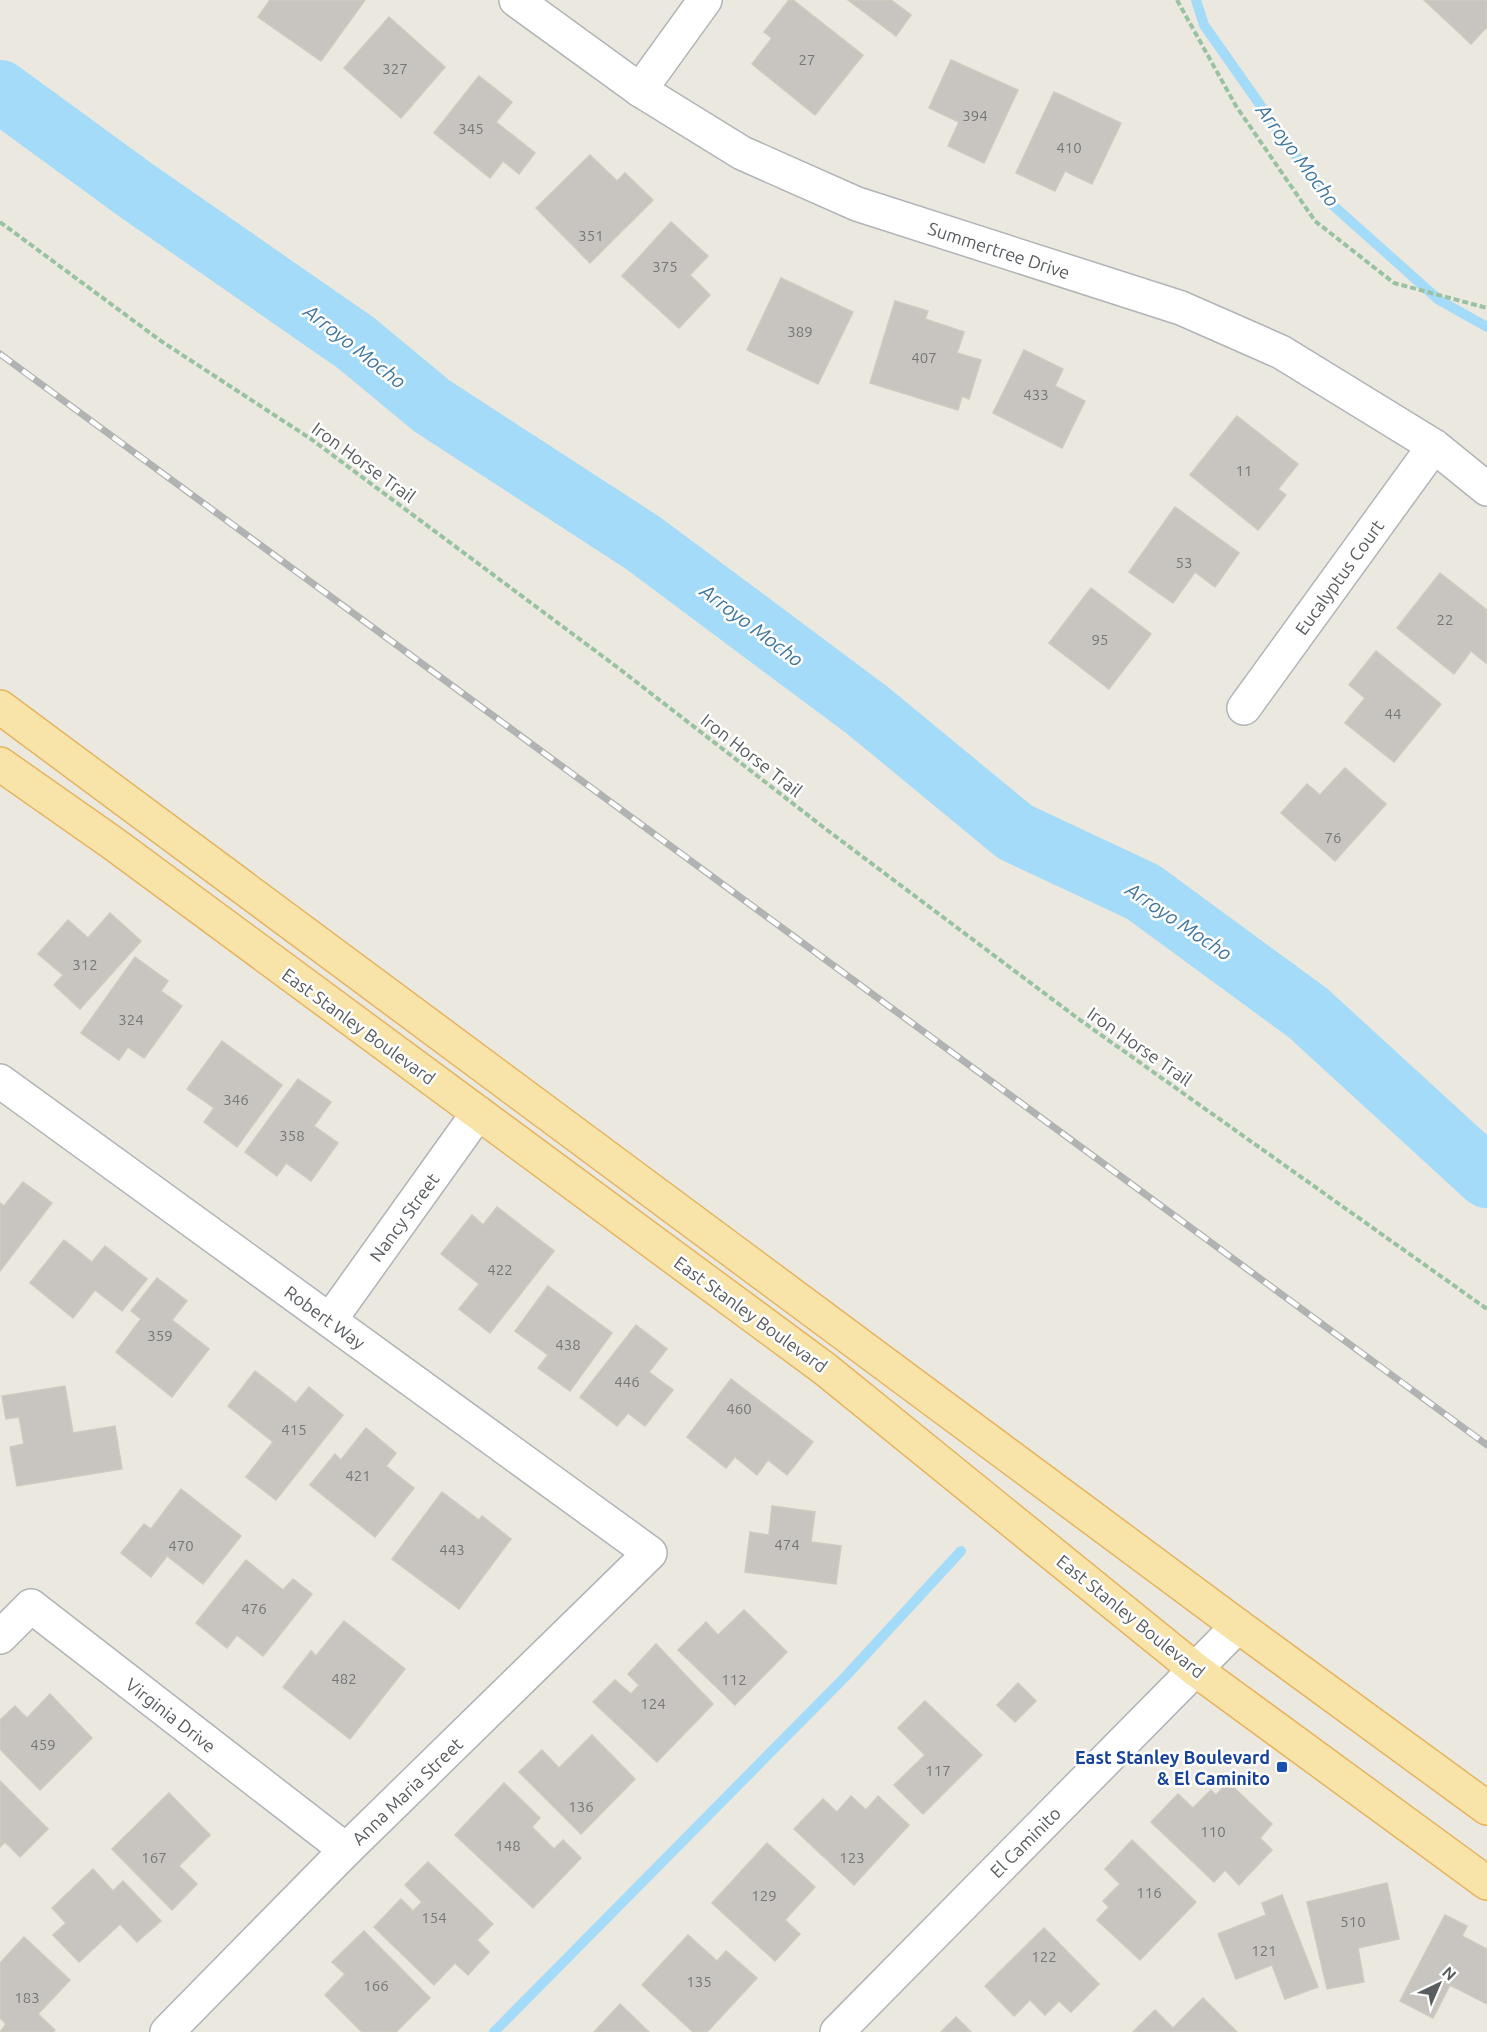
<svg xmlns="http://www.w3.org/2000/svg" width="1487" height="2032" viewBox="0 0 1487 2032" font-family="Ubuntu,sans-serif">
<rect width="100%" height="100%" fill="#ebe8e0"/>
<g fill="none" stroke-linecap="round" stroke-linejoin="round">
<g stroke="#a4dbf8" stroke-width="10">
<path d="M1196,0L1204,25L1327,200L1439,300L1487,327"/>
<path d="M494,2032L845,1677L961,1551"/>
</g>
<path stroke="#a4dbf8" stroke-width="62" d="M0,91L137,191L356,343L432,406L643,543L867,710L1015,832L1143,892L1308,1013L1487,1177"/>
</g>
<g fill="#c8c5c0" stroke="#cfc9bf" stroke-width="1.5">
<path d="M270,0H365L321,61L258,17Z"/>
<path d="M789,0H793L863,55L815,115L752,64L772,38L764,32Z"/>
<path d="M848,0H891L911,15L896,36Z"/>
<path d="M1424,0H1487V27L1471,44Z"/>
<path d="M389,17L445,67L401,118L344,68Z"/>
<path d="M951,60L1018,90L984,163L948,146L959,122L929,108Z"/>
<path d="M479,76L512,102L496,122L535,153L519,174L503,161L490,178L434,133Z"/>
<path d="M1054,92L1121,123L1092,184L1065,171L1055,191L1016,173Z"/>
<path d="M590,155L617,181L625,173L653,200L590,263L536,208Z"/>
<path d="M671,222L708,256L690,275L710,295L679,328L622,276Z"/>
<path d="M781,278L853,312L818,384L747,350Z"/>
<path d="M895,301L928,311L925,319L964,332L957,353L981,360L969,399L962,396L958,410L870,383Z"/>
<path d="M1024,350L1063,369L1055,386L1085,401L1062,448L993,413Z"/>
<path d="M1237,416L1298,464L1278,489L1286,495L1258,530L1190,475Z"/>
<path d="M1175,507L1239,553L1215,587L1195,572L1173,603L1129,572Z"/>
<path d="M1440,573L1487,610V661L1486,663L1471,651L1454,674L1397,628Z"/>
<path d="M1091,588L1151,634L1109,689L1049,643Z"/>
<path d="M1376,651L1441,704L1394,762L1345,723L1365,698L1349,685Z"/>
<path d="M1345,768L1386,804L1335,861L1281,813L1307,784L1320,795Z"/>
<path d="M110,913L141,941L80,1009L54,985L63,975L38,954L68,920L88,938Z"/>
<path d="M135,957L168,981L161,991L182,1006L144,1058L128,1047L119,1060L81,1033Z"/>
<path d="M222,1041L282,1085L237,1147L204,1122L214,1108L187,1089Z"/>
<path d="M298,1079L331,1102L314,1126L338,1143L311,1181L286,1163L277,1176L245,1152Z"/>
<path d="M23,1182L52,1203L0,1271V1203L4,1206Z"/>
<path d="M497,1207L554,1251L490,1333L459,1309L479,1284L441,1254L472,1215L483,1225Z"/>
<path d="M64,1240L92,1262L105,1246L147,1279L122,1311L95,1290L73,1318L30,1283Z"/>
<path d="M157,1278L187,1301L172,1320L209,1349L172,1397L116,1352L141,1319L131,1311Z"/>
<path d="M548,1286L612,1333L570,1391L538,1368L548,1355L515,1331Z"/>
<path d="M636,1325L667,1349L649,1372L673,1390L645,1426L628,1413L617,1426L580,1397Z"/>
<path d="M255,1371L296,1403L309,1387L343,1415L276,1500L246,1477L273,1442L228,1406Z"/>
<path d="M731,1379L813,1442L787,1475L768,1460L757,1475L735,1457L726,1468L687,1437Z"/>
<path d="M65,1386L73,1433L115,1426L122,1469L17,1486L10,1447L24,1444L19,1417L6,1419L2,1396Z"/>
<path d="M366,1428L396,1453L386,1466L414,1488L375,1537L310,1485L335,1454L341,1460Z"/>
<path d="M181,1489L241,1536L203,1584L167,1556L151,1577L121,1553L144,1524L151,1529Z"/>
<path d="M442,1492L479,1520L482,1516L511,1539L459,1609L392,1559Z"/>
<path d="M772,1506L815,1512L811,1542L841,1546L836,1584L745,1572L750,1532L769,1535Z"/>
<path d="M246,1560L283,1590L293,1579L312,1594L263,1656L237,1635L227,1648L196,1623Z"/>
<path d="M744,1610L787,1652L735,1705L678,1650L706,1622L718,1635Z"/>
<path d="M344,1621L405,1669L350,1739L283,1687L311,1651L316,1656Z"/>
<path d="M656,1644L713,1704L657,1762L593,1702L615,1680L631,1694L639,1685L628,1674Z"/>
<path d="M1018,1683L1036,1701L1015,1722L997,1705Z"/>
<path d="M50,1694L92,1738L40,1790L0,1749V1720L15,1706L27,1718Z"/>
<path d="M925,1701L982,1755L923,1814L894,1785L925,1755L898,1728Z"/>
<path d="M592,1735L635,1779L581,1834L519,1772L542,1750L559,1768Z"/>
<path d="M0,1781L48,1829L20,1857L5,1842L0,1847Z"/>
<path d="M1228,1782L1272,1824L1260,1838L1272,1850L1239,1885L1225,1870L1214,1882L1151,1822L1178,1794L1193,1808L1211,1790L1216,1795Z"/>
<path d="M504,1783L540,1818L532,1827L554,1849L563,1840L581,1858L533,1908L455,1835Z"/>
<path d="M169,1793L210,1835L179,1866L197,1884L172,1910L112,1849Z"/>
<path d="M851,1796L866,1810L878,1796L909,1825L854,1885L794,1829L823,1799L837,1812Z"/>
<path d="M1132,1840L1196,1902L1140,1960L1097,1920L1109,1907L1103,1901L1120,1884L1105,1869Z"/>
<path d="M767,1843L815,1887L785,1920L800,1934L775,1961L712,1903Z"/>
<path d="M428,1862L493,1924L477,1940L489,1952L468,1975L455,1963L434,1985L374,1927L401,1899L413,1911L422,1902L405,1885Z"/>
<path d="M93,1869L113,1891L123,1881L161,1921L137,1942L120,1924L79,1962L53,1935L66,1923L52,1908Z"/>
<path d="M1387,1883L1399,1939L1358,1948L1364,1982L1327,1989L1307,1902Z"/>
<path d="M1282,1895L1318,1987L1285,1999L1272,1965L1236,1979L1218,1934L1266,1915L1262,1903Z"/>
<path d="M1445,1915L1467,1926L1462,1936L1487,1949V2004L1450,1985L1433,2018L1400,2001Z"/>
<path d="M1044,1928L1099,1984L1071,2012L1059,2001L1045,2015L1030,2000L1014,2016L985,1986Z"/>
<path d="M364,1931L430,1998L396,2032H362L325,1995L345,1974L332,1962Z"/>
<path d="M688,1935L717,1961L726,1951L757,1978L707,2032H693L642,1985Z"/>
<path d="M24,1937L70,1980L38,2014L55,2030L53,2032H0L6,2024L0,2018V1963Z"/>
<path d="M1203,1998L1237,2032H1133L1155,2010L1173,2028Z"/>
<path d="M620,2004L649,2032H594Z"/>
<path d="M956,2017L971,2032H941Z"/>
</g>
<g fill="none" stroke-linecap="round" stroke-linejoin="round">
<defs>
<g id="minor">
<path d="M516,0L640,90L742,153L857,204L1181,308L1281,352L1434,446L1487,489"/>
<path d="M640,90L705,0"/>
<path d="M1244,708L1434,446"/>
<path d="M0,1081L650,1553L346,1850L167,2032"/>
<path d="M330,1320L478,1113"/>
<path d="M0,1637L31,1606L346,1850"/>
<path d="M837,2032L1238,1626"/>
</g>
<g id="major">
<path d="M0,707L1238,1626L1487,1808"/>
<path d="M0,764L114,844L825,1369L1196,1670L1487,1883"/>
</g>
</defs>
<use href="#minor" stroke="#b1b4b7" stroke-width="36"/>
<use href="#major" stroke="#e6b45f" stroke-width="36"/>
<g stroke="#98c2a0" stroke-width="4" stroke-dasharray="6 3" stroke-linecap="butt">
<path d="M1177,0L1236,106L1315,221L1394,283L1487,308"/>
<path d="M0,222L161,341L311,439L617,667L827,830L1080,1020L1487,1309"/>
</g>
<use href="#minor" stroke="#fff" stroke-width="33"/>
<use href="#major" stroke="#f8e4a8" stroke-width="33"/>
<defs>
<path id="rail" d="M0,354L1487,1445"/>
</defs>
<use href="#rail" stroke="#b1b2b2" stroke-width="7"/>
<use href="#rail" stroke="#fff" stroke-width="4.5" stroke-dasharray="14" stroke-linecap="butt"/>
</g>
<rect fill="#1a4fb4" stroke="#fff" stroke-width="2" x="1276" y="1761" width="12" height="12" rx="3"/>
<g text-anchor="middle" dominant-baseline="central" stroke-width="5" stroke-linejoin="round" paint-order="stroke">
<g font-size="15" fill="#757778">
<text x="807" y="59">27</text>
<text x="395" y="68">327</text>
<text x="975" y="115">394</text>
<text x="471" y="128">345</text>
<text x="1069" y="147">410</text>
<text x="591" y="235">351</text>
<text x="665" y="266">375</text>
<text x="800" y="331">389</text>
<text x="924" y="357">407</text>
<text x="1036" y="394">433</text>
<text x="1244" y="470">11</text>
<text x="1184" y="562">53</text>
<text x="1445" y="619">22</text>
<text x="1100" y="639">95</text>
<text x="1393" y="713">44</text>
<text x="1333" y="837">76</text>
<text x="85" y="964">312</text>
<text x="131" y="1019">324</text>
<text x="236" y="1099">346</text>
<text x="292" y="1135">358</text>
<text x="500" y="1269">422</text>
<text x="160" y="1335">359</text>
<text x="568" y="1344">438</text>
<text x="627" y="1381">446</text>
<text x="739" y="1408">460</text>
<text x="294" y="1429">415</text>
<text x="358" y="1475">421</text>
<text x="787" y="1544">474</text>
<text x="181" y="1545">470</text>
<text x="452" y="1549">443</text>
<text x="254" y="1608">476</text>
<text x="344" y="1678">482</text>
<text x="734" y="1679">112</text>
<text x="653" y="1703">124</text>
<text x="43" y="1744">459</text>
<text x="938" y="1770">117</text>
<text x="581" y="1806">136</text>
<text x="1213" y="1831">110</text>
<text x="508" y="1845">148</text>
<text x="154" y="1857">167</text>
<text x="852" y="1857">123</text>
<text x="1149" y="1892">116</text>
<text x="764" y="1895">129</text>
<text x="434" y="1917">154</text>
<text x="1353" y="1921">510</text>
<text x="1264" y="1950">121</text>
<text x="1044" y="1956">122</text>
<text x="699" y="1981">135</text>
<text x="376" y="1985">166</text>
<text x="27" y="1997">183</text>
</g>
<g font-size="18" fill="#595d60" stroke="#fff">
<text transform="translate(999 250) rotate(18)">Summertree Drive</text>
<text transform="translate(364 462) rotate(36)">Iron Horse Trail</text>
<text transform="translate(1339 577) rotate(-54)">Eucalyptus Court</text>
<text transform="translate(752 755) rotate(38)">Iron Horse Trail</text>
<text transform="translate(359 1026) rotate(36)">East Stanley Boulevard</text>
<text transform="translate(1140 1046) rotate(35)">Iron Horse Trail</text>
<text transform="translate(404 1217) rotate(-54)">Nancy Street</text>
<text transform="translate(751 1314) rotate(36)">East Stanley Boulevard</text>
<text transform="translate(325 1317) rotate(36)">Robert Way</text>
<text transform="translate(1131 1616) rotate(39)">East Stanley Boulevard</text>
<text transform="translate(171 1715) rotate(38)">Virginia Drive</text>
<text transform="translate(407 1791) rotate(-44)">Anna Maria Street</text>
<text transform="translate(1025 1842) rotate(-45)">El Caminito</text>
</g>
<g font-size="18" font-weight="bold" fill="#164399" stroke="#fff" text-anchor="end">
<text x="1270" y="1757">East Stanley Boulevard<tspan x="1270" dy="21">&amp; El Caminito</tspan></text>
</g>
<g font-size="20" font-style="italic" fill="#41779f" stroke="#fff">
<text transform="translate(1298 155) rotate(53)">Arroyo Mocho</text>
<text transform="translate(355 346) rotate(38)">Arroyo Mocho</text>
<text transform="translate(752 625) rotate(37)">Arroyo Mocho</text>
<text transform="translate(1179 921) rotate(34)">Arroyo Mocho</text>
</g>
</g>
<g transform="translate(1439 1984) rotate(44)" stroke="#ffffff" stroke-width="4.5" paint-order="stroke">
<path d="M0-4.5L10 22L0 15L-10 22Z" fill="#595d60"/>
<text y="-9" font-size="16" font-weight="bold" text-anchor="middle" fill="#595d60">N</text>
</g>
</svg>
